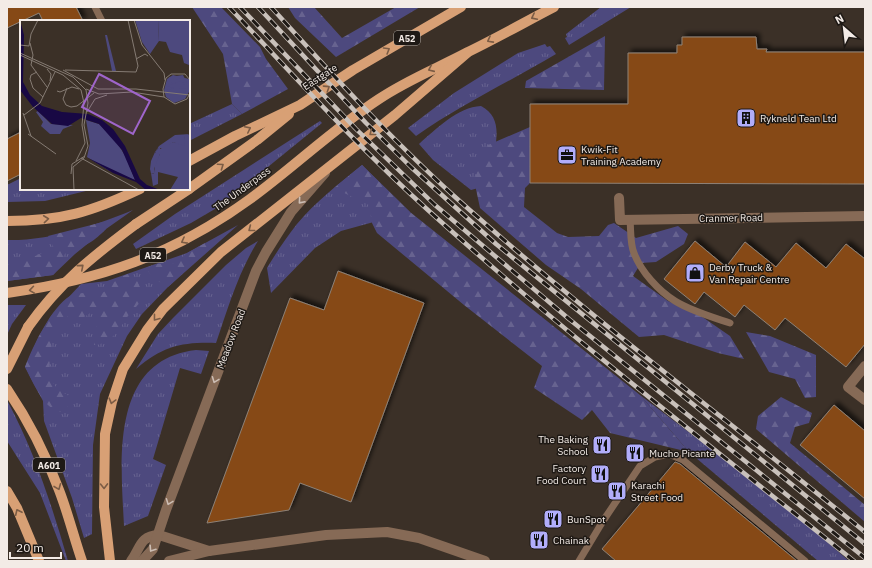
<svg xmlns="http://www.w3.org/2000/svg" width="872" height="568" viewBox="0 0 872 568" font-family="'IBM Plex Sans',sans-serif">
<defs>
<pattern id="grass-tufts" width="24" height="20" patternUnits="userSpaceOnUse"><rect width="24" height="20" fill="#4d497e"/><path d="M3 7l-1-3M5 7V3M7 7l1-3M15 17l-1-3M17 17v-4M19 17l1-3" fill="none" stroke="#676390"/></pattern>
<pattern id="forest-firs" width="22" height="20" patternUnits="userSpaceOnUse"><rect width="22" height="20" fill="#4d497e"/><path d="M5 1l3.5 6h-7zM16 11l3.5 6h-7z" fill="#676390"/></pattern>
<filter id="shadow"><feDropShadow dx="3.5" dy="-3.5" stdDeviation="2" flood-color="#0009"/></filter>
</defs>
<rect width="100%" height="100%" fill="#3b3027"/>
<g fill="url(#grass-tufts)">
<path d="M601,7H631L569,45L565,38L567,37L566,34Z"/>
<path d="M545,44L547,47L550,46L556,54C509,82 460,105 416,136L408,128L454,93L518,53Z"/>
<path d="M232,104L242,114L189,141V124Z"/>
<path d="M481,106C511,121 490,164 482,187L471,190L433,160L419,144C436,129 458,107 481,106Z"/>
<path d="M320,121L322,123L220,206L191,223L136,249L133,244L175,214Z"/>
<path d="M362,165L410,212L341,231L315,248L271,293L267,268C276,253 286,238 297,224C315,202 340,183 362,165Z"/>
<path d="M21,178V189H94L45,201L7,202V185Z"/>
<path d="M133,210L106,229L75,254L53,275L7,281V240C50,241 94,226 133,210Z"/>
<path d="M238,225L168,287L142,314L127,336L100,394L93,445L92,534L84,538L72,498L44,421L43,401L25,367L39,336L51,316L81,284L107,281L187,253Z"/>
<path d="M258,241C238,273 228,308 216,343C182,342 163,346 136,369L158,334L173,318L226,265L246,248Z"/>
<path d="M7,305H26L12,324L7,335Z"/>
<path d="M196,350L209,351L201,374L180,368L153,459L166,465L148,516L124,526C121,462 109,360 196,350Z"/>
<path d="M640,395L786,506L849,561H818L689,452Z"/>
<path d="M8,402C35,453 52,506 68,561H66L40,493L7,441Z"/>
</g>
<g fill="url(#forest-firs)">
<path d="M192,7H221L260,47L266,59L288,89L242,114L232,104L223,54Z"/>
<path d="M288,7H314L342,38L396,7H420L336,57L295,18Z"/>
<path d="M605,36L604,90L525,88L526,81Z"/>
<path d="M530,127V183L525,188L524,207L557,233L568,237L599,236L608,225L614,223L636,238L678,226L688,234L684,244L656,262L641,263L633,276L668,301L701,316L730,336L744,359L718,353L664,335L639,337L581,289L546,265L480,208L474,180L488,145Z"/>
<path d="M362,165L410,212L640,395L689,452L610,433L592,410L582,420L534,388L542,366L464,305L377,233L372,223L369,205L334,188Z"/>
<path d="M107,221L106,229C101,234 95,240 89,243C81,248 70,248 63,256C58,262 59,270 53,275L7,281V268L54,248L48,236Z"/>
<path d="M205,243L210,248L168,287L153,278L146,268L157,264L176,263L187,253Z"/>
<path d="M128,274L137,280L144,297C139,304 134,309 128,316C119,328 112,344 94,345L97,321L96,314L90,313C83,319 79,319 71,314C67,317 61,321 58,327C50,340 45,374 56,387C59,391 65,393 69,396L67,412C46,416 33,382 25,367C32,348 52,306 70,296C76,293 85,293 91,292L97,296C111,290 110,280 128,274Z"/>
<path d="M746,332L770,336L816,355V397L805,398L795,379L769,372Z"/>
<path d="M781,397L812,413L809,423L795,427L790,443L865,505V522L756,429L758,416Z"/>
</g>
<g fill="#864a12" stroke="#8e8177" filter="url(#shadow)">
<path d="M7,7H76L83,21H43L39,13L7,28Z"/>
<path d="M682,37H756L757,49H767L766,52H865V184L530,183V104H628V53H677V45H682Z"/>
<path d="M21,132V174L7,181V139Z"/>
<path d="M695,241L726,267L745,242L776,267L796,243L826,268L846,244L865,259V344L846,367L785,318L775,330L744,305L735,317L704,292L695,304L664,279Z"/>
<path d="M338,271L424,303L351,502L300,483L289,510L207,523L290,298L324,310Z"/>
<path d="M834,405L865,431V499L800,445Z"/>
<path d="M675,462L680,464L797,561H616L602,549Z"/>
</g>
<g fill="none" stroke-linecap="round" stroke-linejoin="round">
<g stroke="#866a56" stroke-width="7">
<path d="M95,7L102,21"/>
<path d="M630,220C631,230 630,244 634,253C641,272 659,291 675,301C691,311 712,317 730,323"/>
<path d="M579,561L603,521L640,466L655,457L669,454L683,460L805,561"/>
</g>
<g stroke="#866a56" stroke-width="10">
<path d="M619,198L620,220L865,216"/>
<path d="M865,366L848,387L865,400"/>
<path d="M131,561C141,548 139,536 159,535L209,551"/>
<path d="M142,561L153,549L166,510L256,271L266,252L291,212L325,173"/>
<path d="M169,561L209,551L326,535L387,532L419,538L485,561"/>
</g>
<g stroke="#d8a075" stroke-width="10">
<path d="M189,161L235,136L300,105L353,70L461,7"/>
<path d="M189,189L257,140L289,114"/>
<path d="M7,221C62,221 91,212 140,189"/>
<path d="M136,224L189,189"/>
<path d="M7,293C100,280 173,255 250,199C294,167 333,129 379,99C407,80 438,68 468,52C497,38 525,22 554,7"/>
<path d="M7,369L28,327"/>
<path d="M7,389C28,420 46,455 59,490C68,513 74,538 82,561"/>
<path d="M7,491L17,508L39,561"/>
<path d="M110,561L104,507L105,434L112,402L123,369L147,330L163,309L221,252L395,115L467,53"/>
</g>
<defs>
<g id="rail">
<path d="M229,7C294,76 358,147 429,211C565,334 711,446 854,561"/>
<path d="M240,7L356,129L435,205L569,319L865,558"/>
<path d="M258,7L366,123L412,168L496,244L865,544"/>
<path d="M271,7C330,72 389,137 454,196C585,314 728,420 865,532"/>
</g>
</defs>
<use href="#rail" stroke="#c9c1bb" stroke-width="4.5"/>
<use href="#rail" stroke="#1e1915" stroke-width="3" stroke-dasharray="9" stroke-linecap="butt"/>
<path stroke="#d8a075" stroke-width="10" d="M28,327C59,283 93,256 136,224"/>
</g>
<defs><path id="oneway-chevron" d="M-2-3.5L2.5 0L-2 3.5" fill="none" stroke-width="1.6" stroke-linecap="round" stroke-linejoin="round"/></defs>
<g stroke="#7b5c45">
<use href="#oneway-chevron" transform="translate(534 17) rotate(153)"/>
<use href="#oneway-chevron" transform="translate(490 40) rotate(152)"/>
<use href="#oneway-chevron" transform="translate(387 50) rotate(-31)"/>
<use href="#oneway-chevron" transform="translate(431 69) rotate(156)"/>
<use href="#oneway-chevron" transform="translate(327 88) rotate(-33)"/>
<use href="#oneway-chevron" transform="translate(248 129) rotate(-27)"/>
<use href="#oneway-chevron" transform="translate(372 133) rotate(142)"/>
<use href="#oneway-chevron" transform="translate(221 166) rotate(-35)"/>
<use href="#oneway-chevron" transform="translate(46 219) rotate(-6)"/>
<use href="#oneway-chevron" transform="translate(251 229) rotate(142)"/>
<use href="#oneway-chevron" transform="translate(184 241) rotate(152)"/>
<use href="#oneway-chevron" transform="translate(81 267) rotate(-41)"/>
<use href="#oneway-chevron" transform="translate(32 290) rotate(172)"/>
<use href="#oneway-chevron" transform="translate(156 318) rotate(128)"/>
<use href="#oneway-chevron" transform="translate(112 401) rotate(105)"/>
<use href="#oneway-chevron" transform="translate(104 486) rotate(89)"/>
<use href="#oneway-chevron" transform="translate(58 487) rotate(68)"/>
<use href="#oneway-chevron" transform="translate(18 512) rotate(-115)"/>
</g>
<g stroke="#cdbeb4">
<use href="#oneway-chevron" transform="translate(301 201) rotate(131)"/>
<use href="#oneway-chevron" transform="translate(215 380) rotate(111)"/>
<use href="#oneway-chevron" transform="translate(169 502) rotate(111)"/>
<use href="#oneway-chevron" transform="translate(152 549) rotate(123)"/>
</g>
<defs>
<symbol id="building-square" viewBox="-11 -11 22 22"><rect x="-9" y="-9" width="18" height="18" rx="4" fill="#b1adfa" stroke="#1e1915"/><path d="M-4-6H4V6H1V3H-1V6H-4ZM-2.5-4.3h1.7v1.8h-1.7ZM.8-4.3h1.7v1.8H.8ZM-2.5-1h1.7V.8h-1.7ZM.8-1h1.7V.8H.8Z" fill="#111"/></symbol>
<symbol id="office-square" viewBox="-11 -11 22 22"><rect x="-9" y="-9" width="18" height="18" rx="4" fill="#b1adfa" stroke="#1e1915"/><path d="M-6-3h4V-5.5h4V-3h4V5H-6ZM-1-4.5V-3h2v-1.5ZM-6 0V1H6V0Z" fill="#111"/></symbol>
<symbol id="shop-square" viewBox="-11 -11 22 22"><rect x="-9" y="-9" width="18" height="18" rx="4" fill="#b1adfa" stroke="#1e1915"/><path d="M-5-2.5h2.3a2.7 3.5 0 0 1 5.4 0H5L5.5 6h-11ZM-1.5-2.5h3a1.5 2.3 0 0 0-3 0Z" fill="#111"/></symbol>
<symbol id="restaurant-square" viewBox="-11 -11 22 22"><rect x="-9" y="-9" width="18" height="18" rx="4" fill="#b1adfa" stroke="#1e1915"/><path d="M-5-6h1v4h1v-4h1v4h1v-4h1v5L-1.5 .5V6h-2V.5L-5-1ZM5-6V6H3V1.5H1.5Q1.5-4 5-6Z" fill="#111"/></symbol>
</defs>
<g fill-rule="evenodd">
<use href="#building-square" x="735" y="107" width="22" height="22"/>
<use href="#office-square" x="556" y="144" width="22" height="22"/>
<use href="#shop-square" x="684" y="262" width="22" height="22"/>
<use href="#restaurant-square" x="591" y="434" width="22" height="22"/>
<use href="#restaurant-square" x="624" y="442" width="22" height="22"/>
<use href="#restaurant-square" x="589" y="463" width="22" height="22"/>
<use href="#restaurant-square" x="606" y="480" width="22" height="22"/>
<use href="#restaurant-square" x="542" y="508" width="22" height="22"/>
<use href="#restaurant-square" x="528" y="529" width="22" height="22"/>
</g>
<g text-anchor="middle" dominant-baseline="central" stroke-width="3" stroke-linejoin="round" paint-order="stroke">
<g fill="#1e1915" stroke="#b3aca7" stroke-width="1">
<rect x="394" y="31" width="26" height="14" rx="3"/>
<rect x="140" y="248" width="26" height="14" rx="3"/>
<rect x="33" y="458" width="32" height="14" rx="3"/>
</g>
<g font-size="9" font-weight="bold" fill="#f3ebe6">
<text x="407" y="38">A52</text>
<text x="153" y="255">A52</text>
<text x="49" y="465">A601</text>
</g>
<g font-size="10" fill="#f3ebe6" stroke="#1e1915">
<text transform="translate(320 77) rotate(-33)">Eastgate</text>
<text transform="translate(242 189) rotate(-36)">The Underpass</text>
<text transform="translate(731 218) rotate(-1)">Cranmer Road</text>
<text transform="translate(231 339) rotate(-69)">Meadow Road</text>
</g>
<g font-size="10" fill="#f3ebe6" stroke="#1e1915" text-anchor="start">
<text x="760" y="118">Rykneld Tean Ltd</text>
<text x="581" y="149">Kwik-Fit<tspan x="581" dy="12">Training Academy</tspan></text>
<text x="709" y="267">Derby Truck &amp;<tspan x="709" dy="12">Van Repair Centre</tspan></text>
<text x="588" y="439" text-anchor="end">The Baking<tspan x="588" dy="12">School</tspan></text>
<text x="649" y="453">Mucho Picante</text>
<text x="586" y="468" text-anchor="end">Factory<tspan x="586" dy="12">Food Court</tspan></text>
<text x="631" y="485">Karachi<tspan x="631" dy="12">Street Food</tspan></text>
<text x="567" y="519">BunSpot</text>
<text x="553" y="540">Chainak</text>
</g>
</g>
<g transform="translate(20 20)">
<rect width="170" height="170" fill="#3b3027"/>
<path d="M115,0H138L139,21L130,34L122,22ZM153,55L169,59V72L165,79L154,83L146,77L144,70L147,59ZM165,115H170V170H150L158,157L138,152V164L133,166L131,153L134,154L135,143L140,134H135L136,131L140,126V129L153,122L163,124Z" fill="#4d497e"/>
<path d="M85,15H87L96,51H92ZM163,55L167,63L161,58L155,60V57L150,65L161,61L165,64L158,69L166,68V73L144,71L154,68L146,66L149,57ZM170,114L165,116L164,126L153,122L146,128H138L135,133L140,134L134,149L135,154L131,153L132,158L130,149L131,141L135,132L139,126L155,115Z" fill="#4d497e"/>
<path d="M18,91L31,104L53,105L43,109L40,114H30L21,106L23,102L16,92ZM66,100L79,104L94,118L106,137L115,160L88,150L67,137L70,123Z" fill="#4d497e"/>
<path d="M138,0H170L169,45L164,43L162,35L150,32L146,22L139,21Z" fill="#4d497e"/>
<path d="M0,0L4,15L3,62L10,75L22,86L42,92L68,94L82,100L93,109L105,126L120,159L127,165L140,170H126L116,162L93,153L68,138L115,160L102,130L79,104L61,98L48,106L32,104L13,87L0,70Z" fill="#180844"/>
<path fill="none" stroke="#857b73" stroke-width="1" d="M114,0L122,25L144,53L145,60M10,23L13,35L11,45L27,67M0,25L9,26L11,14L18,0M0,33L53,57L66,70L68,83L64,105L68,126L64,138L53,147L54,170M0,35L43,55L61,70L64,83L62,105L65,123L56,141M116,39L125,34L128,36M27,49L31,54L30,61M43,50L78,69H116L170,75M45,50L116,52L118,46L108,0M17,52L11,55L10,59L13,68L23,77M170,60L165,54H151L146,58L143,69L144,77L155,84L167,79L170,73M47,68L43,79L46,85L51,87L57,86L74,73M66,69L79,74L112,72L144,77M37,71L40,72L52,67L59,69M67,92L75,79L87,75M3,93L11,116M4,95L20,83L35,52M8,114L36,134M61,138L119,170M51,154L52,144L65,136"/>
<path fill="#9f65cb" fill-opacity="0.15" stroke="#9f65cb" stroke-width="2" d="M79,54L130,81L113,114L62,87Z"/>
<rect width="170" height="170" fill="none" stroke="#f3ebe6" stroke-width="2"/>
</g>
<rect width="872" height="568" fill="none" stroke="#f3ebe6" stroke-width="16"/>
<g transform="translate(844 28) rotate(332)" stroke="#1e1915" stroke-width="3" paint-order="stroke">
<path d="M0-3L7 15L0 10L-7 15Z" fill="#f3ebe6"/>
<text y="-6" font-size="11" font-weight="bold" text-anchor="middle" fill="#f3ebe6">N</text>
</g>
<path d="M10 552v6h51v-6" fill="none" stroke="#f3ebe6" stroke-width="2"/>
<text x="16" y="552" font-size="12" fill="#f3ebe6" stroke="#1e1915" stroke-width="3" paint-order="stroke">20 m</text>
</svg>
